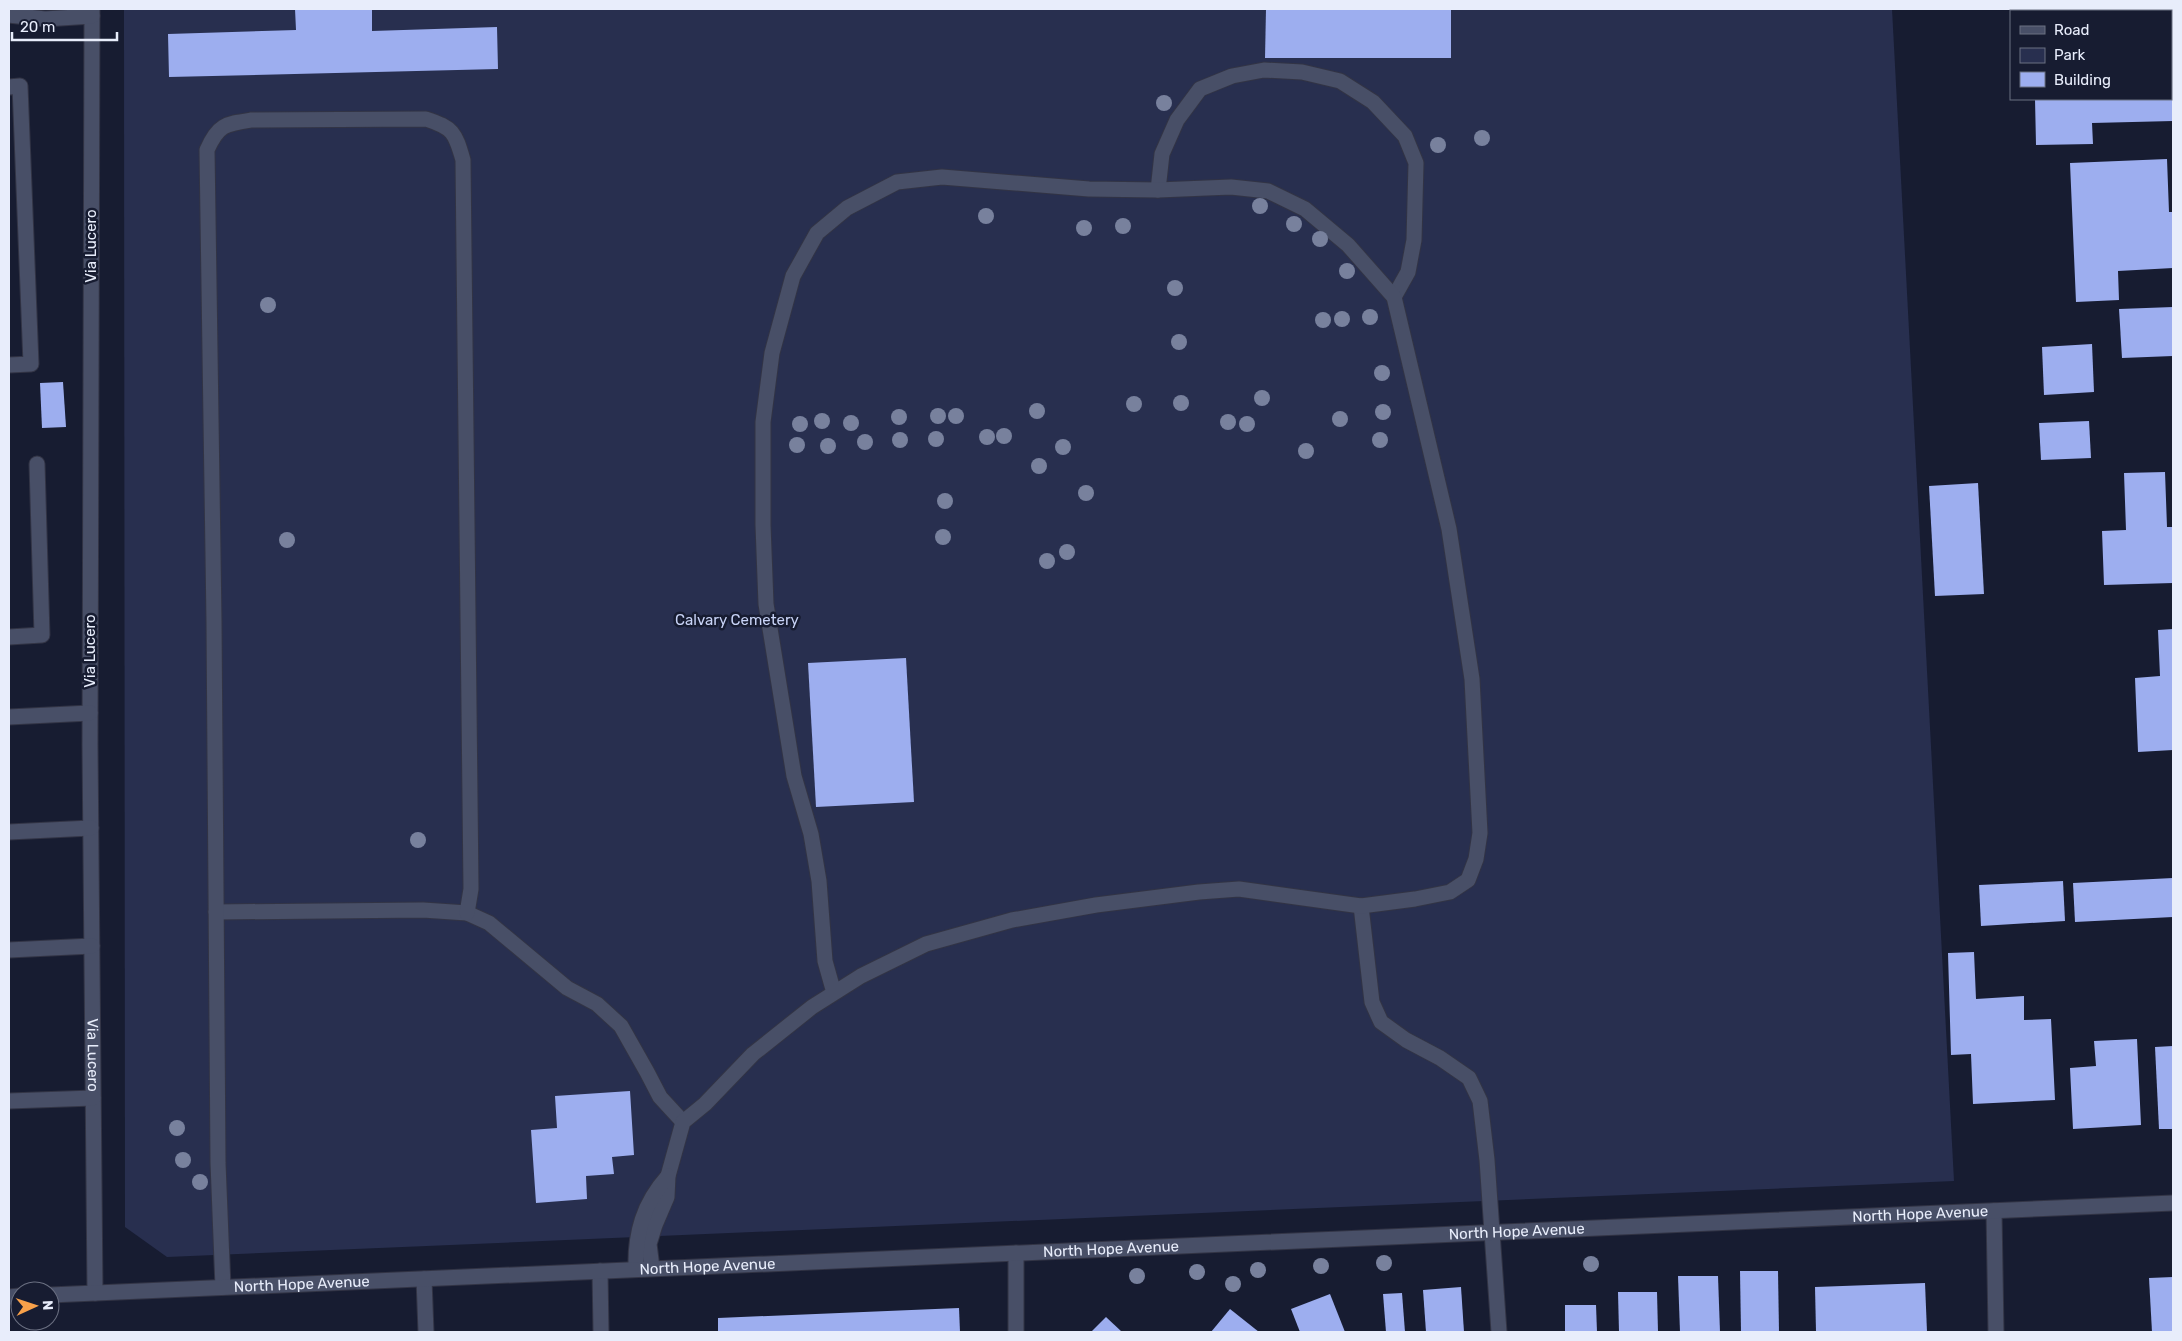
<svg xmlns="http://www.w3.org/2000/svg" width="2182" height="1341" viewBox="0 0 2182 1341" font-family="Rubik,sans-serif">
<rect width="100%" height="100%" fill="#171c31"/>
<path fill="#282f4f" d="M124,9H1892L1954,1181L167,1257L125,1227Z"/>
<g fill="#9daeef">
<path d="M295,9H372V31L497,27L498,69L169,77L168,34L296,30Z"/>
<path d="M1266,9H1451V58H1265Z"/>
<path d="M2171,40H2172L2173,66V121L2092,123L2093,144L2036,145L2035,99H2171Z"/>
<path d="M2167,159L2169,212H2173V268L2118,271L2119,300L2076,302L2070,163Z"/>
<path d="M2173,307V356L2122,358L2119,309Z"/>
<path d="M2092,344L2094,392L2044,395L2042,347Z"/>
<path d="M63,382L66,427L42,428L40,383Z"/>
<path d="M2089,421L2091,458L2041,460L2039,423Z"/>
<path d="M2165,472L2167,527H2173V583L2104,585L2102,531L2126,530L2124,473Z"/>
<path d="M1978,483L1984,594L1935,596L1929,486Z"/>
<path d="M2173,629V750L2138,752L2135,678L2160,676L2158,630Z"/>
<path d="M906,658L914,802L816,807L808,663Z"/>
<path d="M2173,878V917L2075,922L2073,883Z"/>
<path d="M2063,881L2065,921L1981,926L1979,885Z"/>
<path d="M1974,952L1976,999L2024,996V1020L2051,1019L2055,1100L1973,1104L1971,1054L1951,1055L1948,953Z"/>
<path d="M2137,1039L2141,1125L2073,1129L2070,1068L2096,1066L2094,1041Z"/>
<path d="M2173,1046V1129H2159L2155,1047Z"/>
<path d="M630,1091L634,1155L612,1157L614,1174L586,1176L587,1199L536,1203L531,1130L557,1128L555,1096Z"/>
<path d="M1740,1271H1778L1779,1332H1741Z"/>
<path d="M1678,1276H1718L1720,1332H1680Z"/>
<path d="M2173,1277V1332H2152L2149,1278Z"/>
<path d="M1925,1283L1927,1332H1816L1815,1287Z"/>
<path d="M1461,1287L1464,1332H1426L1423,1290Z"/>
<path d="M1618,1292H1657L1658,1332H1619Z"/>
<path d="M1402,1293L1405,1332H1386L1383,1294Z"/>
<path d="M1330,1294L1345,1332H1300L1291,1309Z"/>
<path d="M1565,1305H1596L1597,1332H1565Z"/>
<path d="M959,1308L960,1332H718V1318Z"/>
<path d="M1230,1309L1259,1332H1211Z"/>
<path d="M1106,1317L1122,1332H1091Z"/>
</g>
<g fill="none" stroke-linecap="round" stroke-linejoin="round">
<defs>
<g id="minor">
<path id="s1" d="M92,9L90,745L95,1293"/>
<path d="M9,15L45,19L92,16"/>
<path d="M9,87L20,86L31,364L9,365"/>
<path d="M1158,190L1162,154L1177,120L1200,89L1232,76L1264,70L1302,72L1340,81L1373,102L1405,136L1416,163L1414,240L1408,272L1394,297"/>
<path d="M9,637L42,635L37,464"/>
<path d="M9,717L90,713"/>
<path d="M9,832L91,828"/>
<path d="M1361,906L1372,1002L1381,1022L1406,1040L1440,1058L1469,1078L1480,1101L1487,1160L1499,1332"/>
<path d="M216,912L423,910L467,913L489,923L567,988L597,1004L621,1026L647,1072L660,1097L683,1122"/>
<path d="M9,950L92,946"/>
<path d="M9,1101L93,1098"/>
<path d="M1994,1211L1996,1332"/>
<path d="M1016,1253V1332"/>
<path d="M652,1268L649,1244L655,1225L667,1197L668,1176L683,1122L705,1104L753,1054L812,1007L861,976L926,944L1012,920L1096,905L1199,892L1239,889L1361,906L1415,899L1450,892L1468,880L1476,859L1480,833L1472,679L1449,529L1394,297L1348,245L1305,209L1268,191L1231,187L1158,190L1089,189L942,177L897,182L847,208L817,233L793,276L772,353L763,422V525L766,604L794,776L811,834L819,881L825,961L834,993"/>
<path d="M636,1269C635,1233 643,1204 668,1176"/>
<path d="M600,1271L601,1332"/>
<path d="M424,1279L426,1332"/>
<path d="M223,1287L218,1163L214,621L207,150C218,125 225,124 251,120L426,119C453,128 455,132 463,160L471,889L467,913"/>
<path id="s2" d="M50,1295L2173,1203"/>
<path d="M9,1297L20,1296"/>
</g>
</defs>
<use href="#minor" stroke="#323445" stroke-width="17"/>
<use href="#minor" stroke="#484f67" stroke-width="15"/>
</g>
<g fill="#78819d">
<circle cx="1164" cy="103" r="8"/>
<circle cx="1482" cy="138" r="8"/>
<circle cx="1438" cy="145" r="8"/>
<circle cx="1260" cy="206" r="8"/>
<circle cx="986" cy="216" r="8"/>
<circle cx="1294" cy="224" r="8"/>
<circle cx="1123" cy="226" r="8"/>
<circle cx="1084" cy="228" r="8"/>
<circle cx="1320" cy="239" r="8"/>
<circle cx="1347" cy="271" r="8"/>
<circle cx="1175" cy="288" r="8"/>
<circle cx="268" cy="305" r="8"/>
<circle cx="1370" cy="317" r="8"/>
<circle cx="1342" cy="319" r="8"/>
<circle cx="1323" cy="320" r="8"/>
<circle cx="1179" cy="342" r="8"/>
<circle cx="1382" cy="373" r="8"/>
<circle cx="1262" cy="398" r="8"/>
<circle cx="1181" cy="403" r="8"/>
<circle cx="1134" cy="404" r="8"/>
<circle cx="1037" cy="411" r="8"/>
<circle cx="1383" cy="412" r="8"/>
<circle cx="938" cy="416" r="8"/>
<circle cx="956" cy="416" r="8"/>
<circle cx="899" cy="417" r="8"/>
<circle cx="1340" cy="419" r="8"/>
<circle cx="822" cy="421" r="8"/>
<circle cx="1228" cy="422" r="8"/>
<circle cx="851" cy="423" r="8"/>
<circle cx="800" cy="424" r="8"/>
<circle cx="1247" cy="424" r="8"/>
<circle cx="1004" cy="436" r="8"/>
<circle cx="987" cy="437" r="8"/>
<circle cx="936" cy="439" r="8"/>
<circle cx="900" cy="440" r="8"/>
<circle cx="1380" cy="440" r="8"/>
<circle cx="865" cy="442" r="8"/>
<circle cx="797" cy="445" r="8"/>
<circle cx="828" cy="446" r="8"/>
<circle cx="1063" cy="447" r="8"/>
<circle cx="1306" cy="451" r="8"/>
<circle cx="1039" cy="466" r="8"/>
<circle cx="1086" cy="493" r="8"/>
<circle cx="945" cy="501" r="8"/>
<circle cx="943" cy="537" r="8"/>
<circle cx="287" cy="540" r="8"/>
<circle cx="1067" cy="552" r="8"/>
<circle cx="1047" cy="561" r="8"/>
<circle cx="418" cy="840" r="8"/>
<circle cx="177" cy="1128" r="8"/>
<circle cx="183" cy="1160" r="8"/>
<circle cx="200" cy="1182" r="8"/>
<circle cx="1384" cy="1263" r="8"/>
<circle cx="1591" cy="1264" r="8"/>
<circle cx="1321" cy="1266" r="8"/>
<circle cx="1258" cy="1270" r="8"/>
<circle cx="1197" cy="1272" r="8"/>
<circle cx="1137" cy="1276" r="8"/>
<circle cx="1233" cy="1284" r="8"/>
</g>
<g text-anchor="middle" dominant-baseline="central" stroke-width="5" stroke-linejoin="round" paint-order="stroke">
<g font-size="15" fill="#e8edfb" stroke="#171c31">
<text transform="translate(91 246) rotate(-90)">Via Lucero</text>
<text transform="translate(90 651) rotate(-90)">Via Lucero</text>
<text stroke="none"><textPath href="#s1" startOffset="1046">Via Lucero</textPath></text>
<text stroke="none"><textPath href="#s2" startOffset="1872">North Hope Avenue</textPath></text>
<text stroke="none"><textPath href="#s2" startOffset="1468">North Hope Avenue</textPath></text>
<text stroke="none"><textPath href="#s2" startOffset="1062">North Hope Avenue</textPath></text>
<text stroke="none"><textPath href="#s2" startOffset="658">North Hope Avenue</textPath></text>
<text stroke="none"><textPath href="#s2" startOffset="252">North Hope Avenue</textPath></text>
</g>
<g font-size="15" fill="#c8d3f6" stroke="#171c31">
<text x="737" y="620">Calvary Cemetery</text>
</g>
</g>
<rect width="2182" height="1341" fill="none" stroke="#e8edfb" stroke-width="20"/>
<rect x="2010" y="10" width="162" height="90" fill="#171c31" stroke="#6b7082"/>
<rect x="2020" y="26" width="25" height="8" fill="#484f67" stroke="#6b7082"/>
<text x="2054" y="35" font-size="15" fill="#e8edfb">Road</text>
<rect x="2020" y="48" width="25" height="15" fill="#282f4f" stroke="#6b7082"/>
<text x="2054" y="60" font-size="15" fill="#e8edfb">Park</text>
<rect x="2020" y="72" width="25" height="15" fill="#9daeef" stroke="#6b7082"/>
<text x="2054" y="85" font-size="15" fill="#e8edfb">Building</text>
<g transform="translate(35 1306) rotate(87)"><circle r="24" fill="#171c31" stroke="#6b7082"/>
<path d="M0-4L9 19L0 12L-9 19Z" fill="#f8a14a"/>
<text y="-8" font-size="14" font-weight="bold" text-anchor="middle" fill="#e8edfb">N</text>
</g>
<path d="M12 32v8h105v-8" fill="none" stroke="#e8edfb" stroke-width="2.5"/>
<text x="20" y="32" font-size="15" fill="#e8edfb" stroke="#171c31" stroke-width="4" paint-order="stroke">20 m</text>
</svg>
